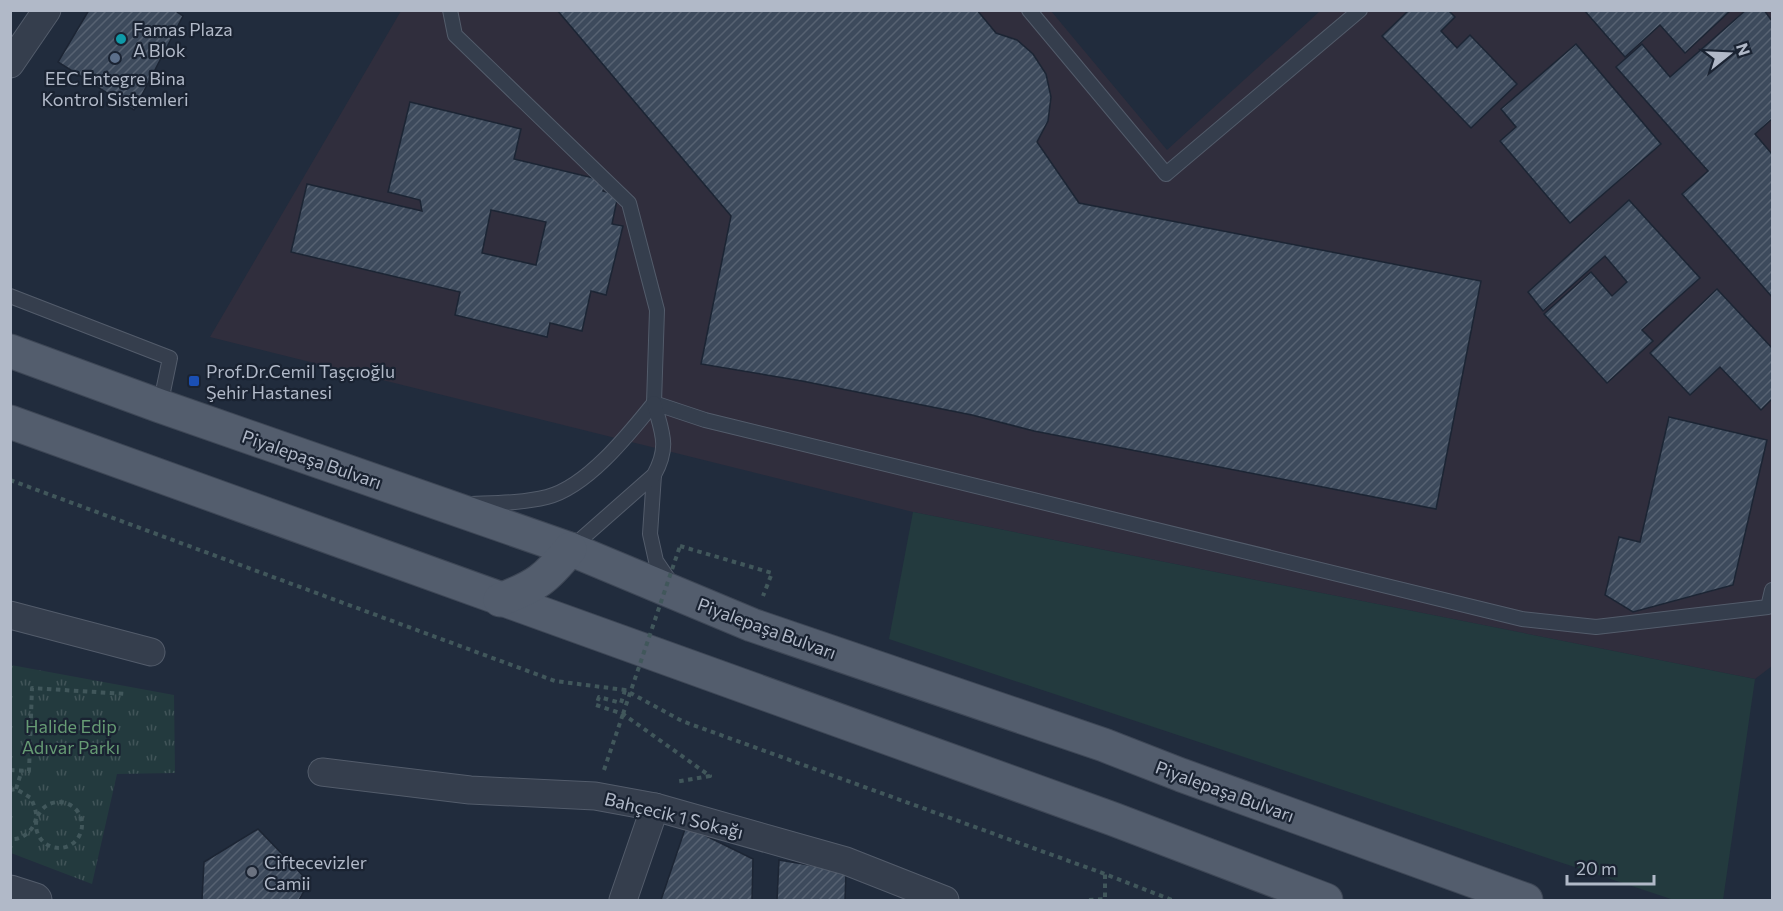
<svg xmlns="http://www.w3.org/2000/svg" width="1783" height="911" viewBox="0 0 1783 911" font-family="Commissioner,sans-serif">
<defs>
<pattern id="park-tufts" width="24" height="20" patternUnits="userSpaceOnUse" patternTransform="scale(1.5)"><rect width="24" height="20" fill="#233a3e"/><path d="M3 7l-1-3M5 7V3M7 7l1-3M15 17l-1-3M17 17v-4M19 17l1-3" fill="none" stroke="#415458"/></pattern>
<pattern id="building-hatch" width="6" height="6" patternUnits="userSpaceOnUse" patternTransform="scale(1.5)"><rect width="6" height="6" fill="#3d4a5c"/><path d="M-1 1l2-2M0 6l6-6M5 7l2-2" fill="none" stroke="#576272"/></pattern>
</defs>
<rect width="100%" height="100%" fill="#212c3d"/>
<path fill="#302e3d" d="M401,11H1051L1167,150L1320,11H1772V666L1755,679L913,512L210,337Z"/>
<path fill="#233a3e" d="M913,512L1755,679L1723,900H1674L889,639Z"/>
<path fill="url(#park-tufts)" d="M11,665L174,695L175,773L117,774L92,884L11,853Z"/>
<g fill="url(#building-hatch)" stroke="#1c2534" stroke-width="1.5" fill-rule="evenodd">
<path d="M89,10H174L183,16L134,110L58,62Z"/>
<path d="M557,10H977L996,33L1017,40L1033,54L1046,74L1051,97L1048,121L1037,142L1079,203L1481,281L1436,509L1034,431L972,415L802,381L701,364L731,216Z"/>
<path d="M1409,10H1448L1455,17L1441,31L1457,48L1470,35L1517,84L1471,128L1382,36Z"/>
<path d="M1584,10H1731L1685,53L1660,25L1625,57Z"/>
<path d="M1746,10H1764L1772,21V119L1755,134L1772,154V297L1682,194L1708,171L1616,67L1642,44L1670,77Z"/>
<path d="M1576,44L1661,144L1570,223L1500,141L1516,127L1501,109Z"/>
<path d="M410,102L521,129L514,159L606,181L603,191L618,195L612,224L623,226L606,295L591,291L582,331L550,323L547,337L455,315L460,292L291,252L307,184L422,211L420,200L388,192ZM491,210L546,222L536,265L482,253Z"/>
<path d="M1629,200L1700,278L1642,330L1653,341L1607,383L1544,314L1591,272L1612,296L1627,282L1605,256L1543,311L1528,292Z"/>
<path d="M1717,289L1772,348V399L1761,410L1720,367L1690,395L1650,353Z"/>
<path d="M1669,417L1767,440L1733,585L1633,612L1605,595L1619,537L1640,542Z"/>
<path d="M686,826L753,859L752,900H661Z"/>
<path d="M258,829L309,882L299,900H202L204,862Z"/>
<path d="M779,860L846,871L845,900H777Z"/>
</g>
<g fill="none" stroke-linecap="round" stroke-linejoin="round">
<defs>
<g id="service">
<path d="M450,10L455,35L629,203L657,310L654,403L705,420L1522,619L1596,627L1768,607L1772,590"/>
<path d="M1029,10L1166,174L1360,10"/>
<path d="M10,296L170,358L160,406"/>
<path d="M654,475L650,534L656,561L671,583"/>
<path d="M472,504C497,503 522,503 547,497C587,487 629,434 654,403"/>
<path d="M570,549L654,475C670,446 662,433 654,403"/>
</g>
<g id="minor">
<path d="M10,64L47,10"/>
<path d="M10,615L151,652"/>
<path d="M322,772L470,790L595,796L655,807L846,861L945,900"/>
<path d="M623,900L655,807"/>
</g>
<path id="tertiary" d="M10,892L35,900"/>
<g id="primary">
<path d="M10,351L160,406L570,549L752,625L1104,745L1181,775L1526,900"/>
<path d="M10,422L1113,819L1326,900"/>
<path d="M500,600C536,586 546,579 570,549"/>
</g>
</defs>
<use href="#service" stroke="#535c6b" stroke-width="16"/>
<use href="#minor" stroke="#535c6b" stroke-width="29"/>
<use href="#tertiary" stroke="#535c6b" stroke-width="35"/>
<use href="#primary" stroke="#3e4756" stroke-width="35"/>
<g stroke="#41575b" stroke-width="4" stroke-dasharray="4.5 4.5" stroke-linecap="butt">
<path d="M10,480L555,681L625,690L682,721L1105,874L1172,900"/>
<path d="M680,546L772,573L763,596"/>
<path d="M625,690L621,703L599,697L596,705L623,714L710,776L675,782"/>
<path d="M10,770L29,771L32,688L126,694"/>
<path d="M604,770L623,714"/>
<path d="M16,789L22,770"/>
<path d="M10,790L16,789L31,798C33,803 35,808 36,813C38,826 24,841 10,839"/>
<circle cx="59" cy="825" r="23"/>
<path d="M1089,900L1105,899V874"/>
</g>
<use href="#service" stroke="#353e4d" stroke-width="14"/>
<use href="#minor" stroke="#353e4d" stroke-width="27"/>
<use href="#tertiary" stroke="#353e4d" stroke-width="33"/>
<use href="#primary" stroke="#535d6d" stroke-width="33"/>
<path stroke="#41575b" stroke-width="4" stroke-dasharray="4.5 4.5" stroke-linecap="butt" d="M623,714L680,546"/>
</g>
<circle fill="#0f9aa8" stroke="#1a2332" stroke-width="2" cx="121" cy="39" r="6"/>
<circle fill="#5c6f8a" stroke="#1a2332" stroke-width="2" cx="115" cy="58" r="6"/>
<rect fill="#1a4fb4" stroke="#1a2332" stroke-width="2" x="188" y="375" width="12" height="12" rx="3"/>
<circle fill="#6b7280" stroke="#1a2332" stroke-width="2" cx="252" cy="872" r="6"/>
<g text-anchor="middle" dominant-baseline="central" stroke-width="4.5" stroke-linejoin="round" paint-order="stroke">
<g font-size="18" fill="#b1b9c8" stroke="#1a2332" text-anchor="start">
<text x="133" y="29">Famas Plaza<tspan x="133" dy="21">A Blok</tspan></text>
<text x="115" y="78" text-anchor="middle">EEC Entegre Bina<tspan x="115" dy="21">Kontrol Sistemleri</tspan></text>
<text x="206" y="371">Prof.Dr.Cemil Taşçıoğlu<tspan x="206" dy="21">Şehir Hastanesi</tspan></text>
<text x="264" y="862">Ciftecevizler<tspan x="264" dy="21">Camii</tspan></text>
</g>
<g font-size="18" fill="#b1b9c8" stroke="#1a2332">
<text transform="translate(312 459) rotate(19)">Piyalepaşa Bulvarı</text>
<text transform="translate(767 628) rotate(20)">Piyalepaşa Bulvarı</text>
<text transform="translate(1225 791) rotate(20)">Piyalepaşa Bulvarı</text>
<text transform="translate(674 815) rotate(14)">Bahçecik 1 Sokağı</text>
</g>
<g font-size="18" fill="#669b74" stroke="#1a2332">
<text x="71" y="726">Halide Edip<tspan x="71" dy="21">Adıvar Parkı</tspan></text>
</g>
</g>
<rect width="1783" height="911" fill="none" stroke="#b1b9c8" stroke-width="24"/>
<g transform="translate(1729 54) rotate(72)" stroke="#1a2332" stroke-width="4.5" paint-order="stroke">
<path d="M0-4.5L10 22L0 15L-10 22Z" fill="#b1b9c8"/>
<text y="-9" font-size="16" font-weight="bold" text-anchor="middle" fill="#b1b9c8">N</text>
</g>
<path d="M1567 875v9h87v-9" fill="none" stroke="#b1b9c8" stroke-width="3"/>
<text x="1576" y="875" font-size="18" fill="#b1b9c8" stroke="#1a2332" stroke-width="4.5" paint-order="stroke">20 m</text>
</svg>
